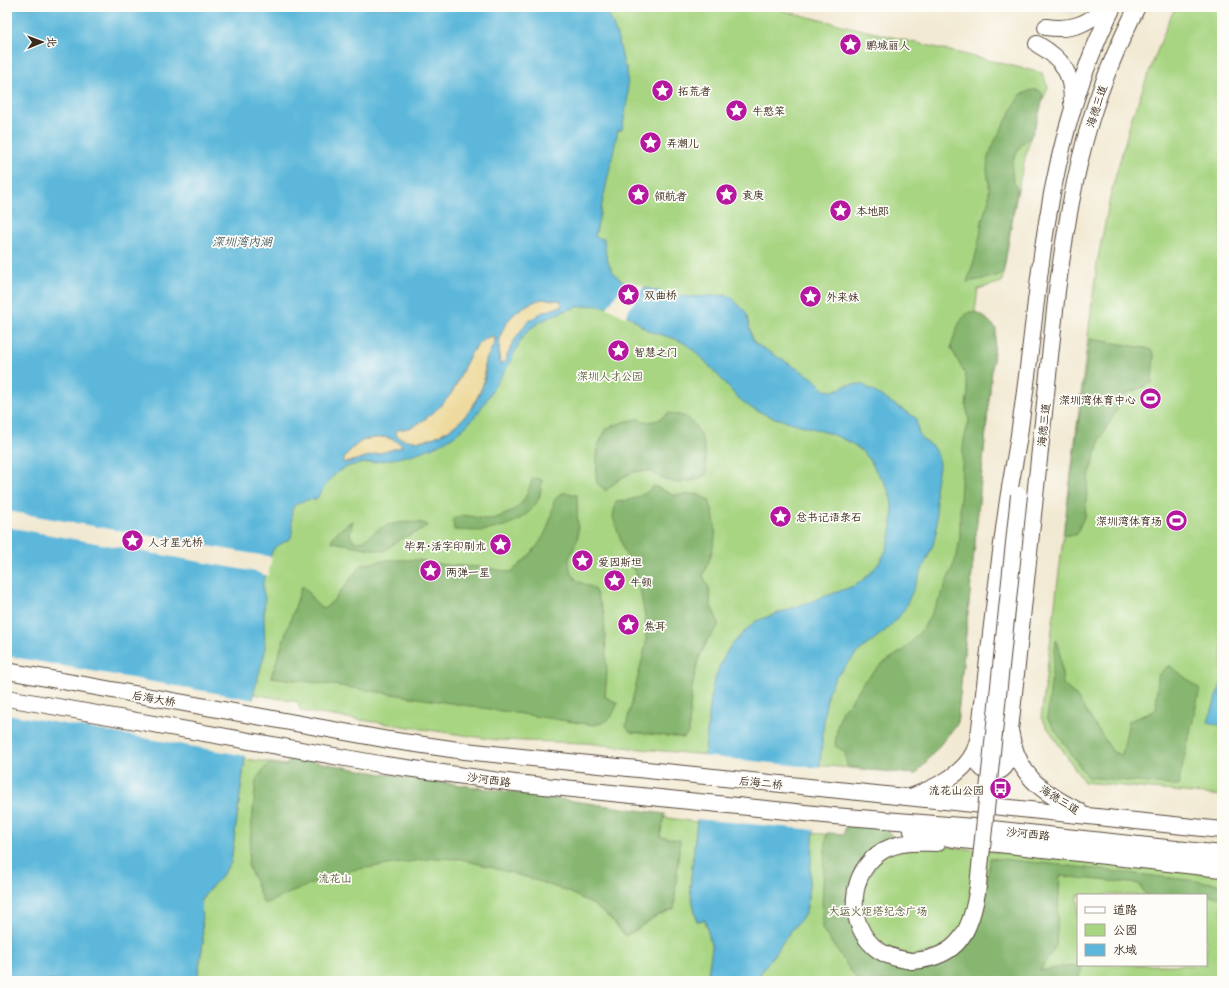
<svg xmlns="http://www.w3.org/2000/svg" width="1229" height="988" viewBox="0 0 1229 988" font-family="Mali,'LXGW WenKai TC',sans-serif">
<rect width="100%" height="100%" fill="#fdfcf7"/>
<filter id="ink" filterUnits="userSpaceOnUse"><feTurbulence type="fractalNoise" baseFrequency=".025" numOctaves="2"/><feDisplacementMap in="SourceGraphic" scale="8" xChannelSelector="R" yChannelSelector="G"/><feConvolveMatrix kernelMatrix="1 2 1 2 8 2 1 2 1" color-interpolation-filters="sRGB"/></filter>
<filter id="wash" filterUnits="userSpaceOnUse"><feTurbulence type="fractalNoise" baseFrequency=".012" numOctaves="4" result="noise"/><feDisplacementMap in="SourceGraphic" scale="16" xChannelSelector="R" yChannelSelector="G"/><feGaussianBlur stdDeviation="0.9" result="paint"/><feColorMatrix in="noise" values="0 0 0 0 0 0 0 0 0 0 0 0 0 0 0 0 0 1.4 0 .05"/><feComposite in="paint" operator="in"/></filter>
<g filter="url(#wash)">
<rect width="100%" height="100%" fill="#f2e9d2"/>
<path fill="#cbdcf9" d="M1047,7H1082L1081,9L1073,13Z"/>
<g fill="#a8d582" stroke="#728050" fill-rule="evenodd">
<path d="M7,7H777L788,12L1042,73L1048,87C1022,149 1013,216 1002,282L978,289L975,312L990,322L996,329L957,724L916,774L641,749L586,743L497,740L300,711L298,702L7,649Z"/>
<path d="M1176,7H1222V796L1084,782L1041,718L1097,263L1111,193L1132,117L1169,20Z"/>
<path d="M245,759L697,822L692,866L690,889L697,921L705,920L712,948L707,981H197L203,942L201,900L212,886L220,878L231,862Z"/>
<path d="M813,833L1222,875V981H755L790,932L805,914L807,907ZM1078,895H1206V965H1078Z"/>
</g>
<g fill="#86b670" stroke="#607047">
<path d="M1032,90H1039L1042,93L1043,98C1040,110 1037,123 1032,134C1030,138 1026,140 1023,143C1011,158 1008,172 1017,189L1003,273L994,277L967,282L975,258L980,235L982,221L989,198V184L987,170L988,157L995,141L1020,95Z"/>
<path d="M969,312C980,311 990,321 996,329L957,724L916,774L860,769L847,766L845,752L835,746L837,727L842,710L850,703L864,681L882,664L905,649L924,627L941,596L957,556L960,537V500L963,449L964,439L969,421L966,405L968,392L965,374L951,348C954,335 958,320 969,312Z"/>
<path d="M1090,339L1145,348L1151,350L1154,355L1152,383L1126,394L1100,439L1088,480L1085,515L1076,535H1063Z"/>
<path d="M669,413C674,414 683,415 687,418C706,433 706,453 706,475C690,483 678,486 661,478C657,476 652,471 647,471C631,469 616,481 606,491L597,483L596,476L598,445L607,428L623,422L638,419L648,422L658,420Z"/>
<path d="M537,478L542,480C541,486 541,493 539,498C531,517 507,527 488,530C477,532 465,530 454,530L453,520C462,510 477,520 489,519C502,518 519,509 525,498C528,492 530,486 532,480Z"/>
<path d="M654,486L673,495L697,494L709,500C714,515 718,532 713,547C711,557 707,566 703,575L709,588L711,606L718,621V626L707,641L698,661L692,688L690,709L689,732L684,738L630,732L626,726L646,644V622L638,579L624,551L613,517L616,502C633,500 642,497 654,486Z"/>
<path d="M562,493H568L577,495L578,538L569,559L570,570L577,581L594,588L604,613L607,674L605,697L618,703C611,718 611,722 593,725L333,685L271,677L302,586C313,594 311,603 324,609L334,600L361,565L388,560H419L445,565L481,567L511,572C528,558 544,542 550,520C554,509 550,500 562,493Z"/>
<path d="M353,520L350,533L351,538L356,542L364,541C370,535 379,528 388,525C397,522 417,521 426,524V527L424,529L401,539L384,551L332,542V539L336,533Z"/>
<path d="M1056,640L1060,652L1063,684L1076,696L1113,752L1122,755L1129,721L1156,710L1158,675L1169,665L1200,689L1178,786L1087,777L1047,718Z"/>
<path d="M291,757L377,773L665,814L660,837L680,840L674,909L656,916L636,930L625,936L610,918L592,904L569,892L529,878L461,859L435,858L352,870L328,877L264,904L248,865L256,779L268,764L286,766Z"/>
<path d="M846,824L887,829L894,839L851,902L890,960L966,945C985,919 986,889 990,858L1061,865L1222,884V898L1200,893V895H1146L1139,884L1060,876L1056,945L1040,971L1071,965L1082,968L1077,981H858L822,929V909L824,860L827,833L844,834Z"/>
</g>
<g fill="#eeda9e" stroke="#94825e">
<path d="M542,299L557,300L561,301L562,306L541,313L512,344L506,359L500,365C499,355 498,344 501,334C507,316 524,304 542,299Z"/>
<path d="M492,336L495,337C496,345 487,356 485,366C484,370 485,376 484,381C481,391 475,402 469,411C457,431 418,450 397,436L396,433L397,430C401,429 405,429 409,428C423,423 440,407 450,395C464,377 467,342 492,336Z"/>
<path d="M384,437C391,438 397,440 402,445L401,447L349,462L343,463C344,454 356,444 364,440C370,438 377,438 384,437Z"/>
</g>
<g fill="#5cb7da" stroke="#4c707c" fill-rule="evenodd">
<path d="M7,7H605C615,26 621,46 624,67H627L628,97L622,130H618L595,237L604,239C605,256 609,273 624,282L674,295L688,297L726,295L731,297L746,312L752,338L756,344L813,378L825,390L834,391L847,385L862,384L916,418L918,431L922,439L933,447L938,456L939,466L935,489L937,522L936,533L933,545L905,608L897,619L886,630L858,652L836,677L828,692L825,710L807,907L805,914L790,932L755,981H707L712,948L705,920L697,921L690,889L692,866L712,688L719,667L729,648L741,635L756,621L854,586C878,571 891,550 892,521C893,509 892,496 886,485C883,480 879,476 876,471C873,465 870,459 865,454C843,430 791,426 762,413C757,410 751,409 747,405C733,395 724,381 712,369C706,362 699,355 692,349C679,337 665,337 650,331C642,328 637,321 630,317C612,306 594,303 574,308C558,313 542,319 529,330C518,340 516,353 508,366C504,373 499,379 495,386C481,409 472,425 449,439C428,452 398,459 374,462C361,464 348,464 338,472C329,479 323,489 317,498L315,499C280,503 296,515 291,538L274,548L271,554L267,572L263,582V591L265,598L264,615L265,652L254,692L231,862L220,878L212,886L201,900L203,942L197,981H7ZM542,299L557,300L561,301L562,306L541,313L526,323L512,344L506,359L500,365C499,355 498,344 501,334C507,316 524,304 542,299ZM492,336L495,337V340C493,347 489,353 486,360C484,367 486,374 484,381C476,409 457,430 429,439C419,442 406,442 397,436L396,433L397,430C401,429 405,429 409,428C423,423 441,407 450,395C463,377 468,342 492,336ZM384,437C391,438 397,441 402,445L401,447L349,462L343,463C344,454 356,444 364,440C370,438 377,438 384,437Z"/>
<path d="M1222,681V726L1208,722Z"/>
</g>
<g fill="#f2e9d2">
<path d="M626,281L644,286L625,317L607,308Z"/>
<path d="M7,511L272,557L269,572L268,576L256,572L7,527Z"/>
<path d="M7,656L255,700L247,756L7,714Z"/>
<path d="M703,756L821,768L816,830L696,819Z"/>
</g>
</g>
<g filter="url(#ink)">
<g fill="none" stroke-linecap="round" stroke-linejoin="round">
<defs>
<g id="major">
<path d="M1046,27C1072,31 1087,24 1107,7"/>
<path d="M1037,44C1063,59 1072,72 1072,103"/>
<path d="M7,671L389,740L465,751L1222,830"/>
<path d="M7,698L385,765L515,783L834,816L973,827L1222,854"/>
<path d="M979,742C978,749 976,758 979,764C985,776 1002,775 1007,763C1009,757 1009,748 1009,741"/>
<path d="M911,797C934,788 962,776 974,752C977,745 979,736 980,728C989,652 997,576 1008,500C1012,473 1018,447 1021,420C1031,354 1036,288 1047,222C1059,148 1079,74 1113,7"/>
<path d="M1079,811C1041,792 1017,775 1010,730L1057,291C1065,233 1074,175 1091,119C1103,80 1119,43 1137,7"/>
<path d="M912,831L954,839L980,842L1222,869"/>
<path d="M912,961C898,959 884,956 873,946C842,917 852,861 891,847C906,841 922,843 937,843"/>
</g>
</defs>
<use href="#major" stroke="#564739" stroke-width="18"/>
<use href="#major" stroke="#fff" stroke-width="16"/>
<defs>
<path id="major-bridge" d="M912,961C960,958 972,929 978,886L1019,495"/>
</defs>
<use href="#major-bridge" stroke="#564739" stroke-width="18" stroke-linecap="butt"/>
<use href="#major-bridge" stroke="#fff" stroke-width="16"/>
</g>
</g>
<defs>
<symbol id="sight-disc" viewBox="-11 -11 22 22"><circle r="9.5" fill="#b5179e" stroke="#fdfcf7"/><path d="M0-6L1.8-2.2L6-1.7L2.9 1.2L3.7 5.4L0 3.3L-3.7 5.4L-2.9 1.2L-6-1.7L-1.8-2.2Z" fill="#fff"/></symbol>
<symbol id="stadium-disc" viewBox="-11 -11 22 22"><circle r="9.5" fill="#b5179e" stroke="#fdfcf7"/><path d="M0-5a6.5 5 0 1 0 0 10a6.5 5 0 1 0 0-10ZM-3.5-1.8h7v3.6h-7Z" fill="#fff"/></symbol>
<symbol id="bus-disc" viewBox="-11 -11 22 22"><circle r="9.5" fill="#b5179e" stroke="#fdfcf7"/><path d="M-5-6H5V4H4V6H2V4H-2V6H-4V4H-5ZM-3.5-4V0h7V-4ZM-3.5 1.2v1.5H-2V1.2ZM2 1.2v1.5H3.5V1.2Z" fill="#fff"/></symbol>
</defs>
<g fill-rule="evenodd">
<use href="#sight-disc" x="838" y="32" width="25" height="25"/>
<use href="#sight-disc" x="650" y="78" width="25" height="25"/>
<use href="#sight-disc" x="724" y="98" width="25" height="25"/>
<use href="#sight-disc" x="638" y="130" width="25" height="25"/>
<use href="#sight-disc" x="714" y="182" width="25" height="25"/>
<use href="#sight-disc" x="626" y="182" width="25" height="25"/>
<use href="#sight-disc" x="828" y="198" width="25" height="25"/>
<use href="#sight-disc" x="616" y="282" width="25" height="25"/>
<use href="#sight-disc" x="798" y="284" width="25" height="25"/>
<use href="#sight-disc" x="606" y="338" width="25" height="25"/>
<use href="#stadium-disc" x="1138" y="386" width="25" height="25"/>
<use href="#sight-disc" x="768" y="504" width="25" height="25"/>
<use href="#stadium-disc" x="1164" y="508" width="25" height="25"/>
<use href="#sight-disc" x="120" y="528" width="25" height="25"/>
<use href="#sight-disc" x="488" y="532" width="25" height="25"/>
<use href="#sight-disc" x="570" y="548" width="25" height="25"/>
<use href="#sight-disc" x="418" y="558" width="25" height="25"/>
<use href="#sight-disc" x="602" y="568" width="25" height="25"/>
<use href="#sight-disc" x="616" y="612" width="25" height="25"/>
<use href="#bus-disc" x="988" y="776" width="25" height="25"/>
</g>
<g text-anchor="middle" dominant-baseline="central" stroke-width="3.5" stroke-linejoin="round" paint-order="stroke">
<g font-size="11" fill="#3b2a1e" stroke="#fdfcf7" text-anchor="start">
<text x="866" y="44">鹏城丽人</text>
<text x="678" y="90">拓荒者</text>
<text x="752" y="110">牛憨笨</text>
<text x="666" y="142">弄潮儿</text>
<text x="742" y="194">袁庚</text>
<text x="654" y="195">领航者</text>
<text x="856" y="210">本地郎</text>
<text x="644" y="294">双曲桥</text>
<text x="826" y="296">外来妹</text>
<text x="634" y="351">智慧之门</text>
<text x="1136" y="399" text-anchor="end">深圳湾体育中心</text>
<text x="796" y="516">总书记语录石</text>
<text x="1162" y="520" text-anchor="end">深圳湾体育场</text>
<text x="148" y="541">人才星光桥</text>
<text x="486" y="545" text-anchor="end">毕昇·活字印刷术</text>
<text x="598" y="561">爱因斯坦</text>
<text x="446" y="571">两弹一星</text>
<text x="630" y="581">牛顿</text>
<text x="644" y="625">焦耳</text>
<text x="984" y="789" text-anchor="end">流花山公园</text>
</g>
<g font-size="11" fill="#3b2a1e" stroke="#fdfcf7">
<text transform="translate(1096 106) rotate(-72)">海德三道</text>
<text transform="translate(1043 425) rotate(-84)">海德三道</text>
<text transform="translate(154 698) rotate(10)">后海大桥</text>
<text transform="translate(489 779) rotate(8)">沙河西路</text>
<text transform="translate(761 782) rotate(6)">后海二桥</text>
<text transform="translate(1060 799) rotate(32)">海德三道</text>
<text transform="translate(1028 833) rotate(6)">沙河西路</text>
</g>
<g font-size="11" fill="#5c5d3c" stroke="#fdfcf7">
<text x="610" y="375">深圳人才公园</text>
<text x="335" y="877">流花山</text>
<text x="878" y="910">大运火炬塔纪念广场</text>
</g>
<g font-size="12" font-style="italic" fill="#475b60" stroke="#fdfcf7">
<text x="242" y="241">深圳湾内湖</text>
</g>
</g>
<rect width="1229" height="988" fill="none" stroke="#fdfcf7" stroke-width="24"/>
<rect x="1077" y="894" width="130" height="72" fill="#fdfcf7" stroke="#afa8a0"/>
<rect x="1085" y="907" width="20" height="6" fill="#ffffff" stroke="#afa8a0"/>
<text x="1113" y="914" font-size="12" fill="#3b2a1e">道路</text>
<rect x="1085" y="924" width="20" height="12" fill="#a8d582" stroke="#afa8a0"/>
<text x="1113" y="934" font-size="12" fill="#3b2a1e">公园</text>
<rect x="1085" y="944" width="20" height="12" fill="#5cb7da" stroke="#afa8a0"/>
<text x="1113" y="954" font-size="12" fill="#3b2a1e">水域</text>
<g transform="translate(42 42) rotate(89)" stroke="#fdfcf7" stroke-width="3" paint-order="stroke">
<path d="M0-3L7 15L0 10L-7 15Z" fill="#3b2a1e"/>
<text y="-6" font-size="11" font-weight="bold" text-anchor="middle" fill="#3b2a1e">北</text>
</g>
</svg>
